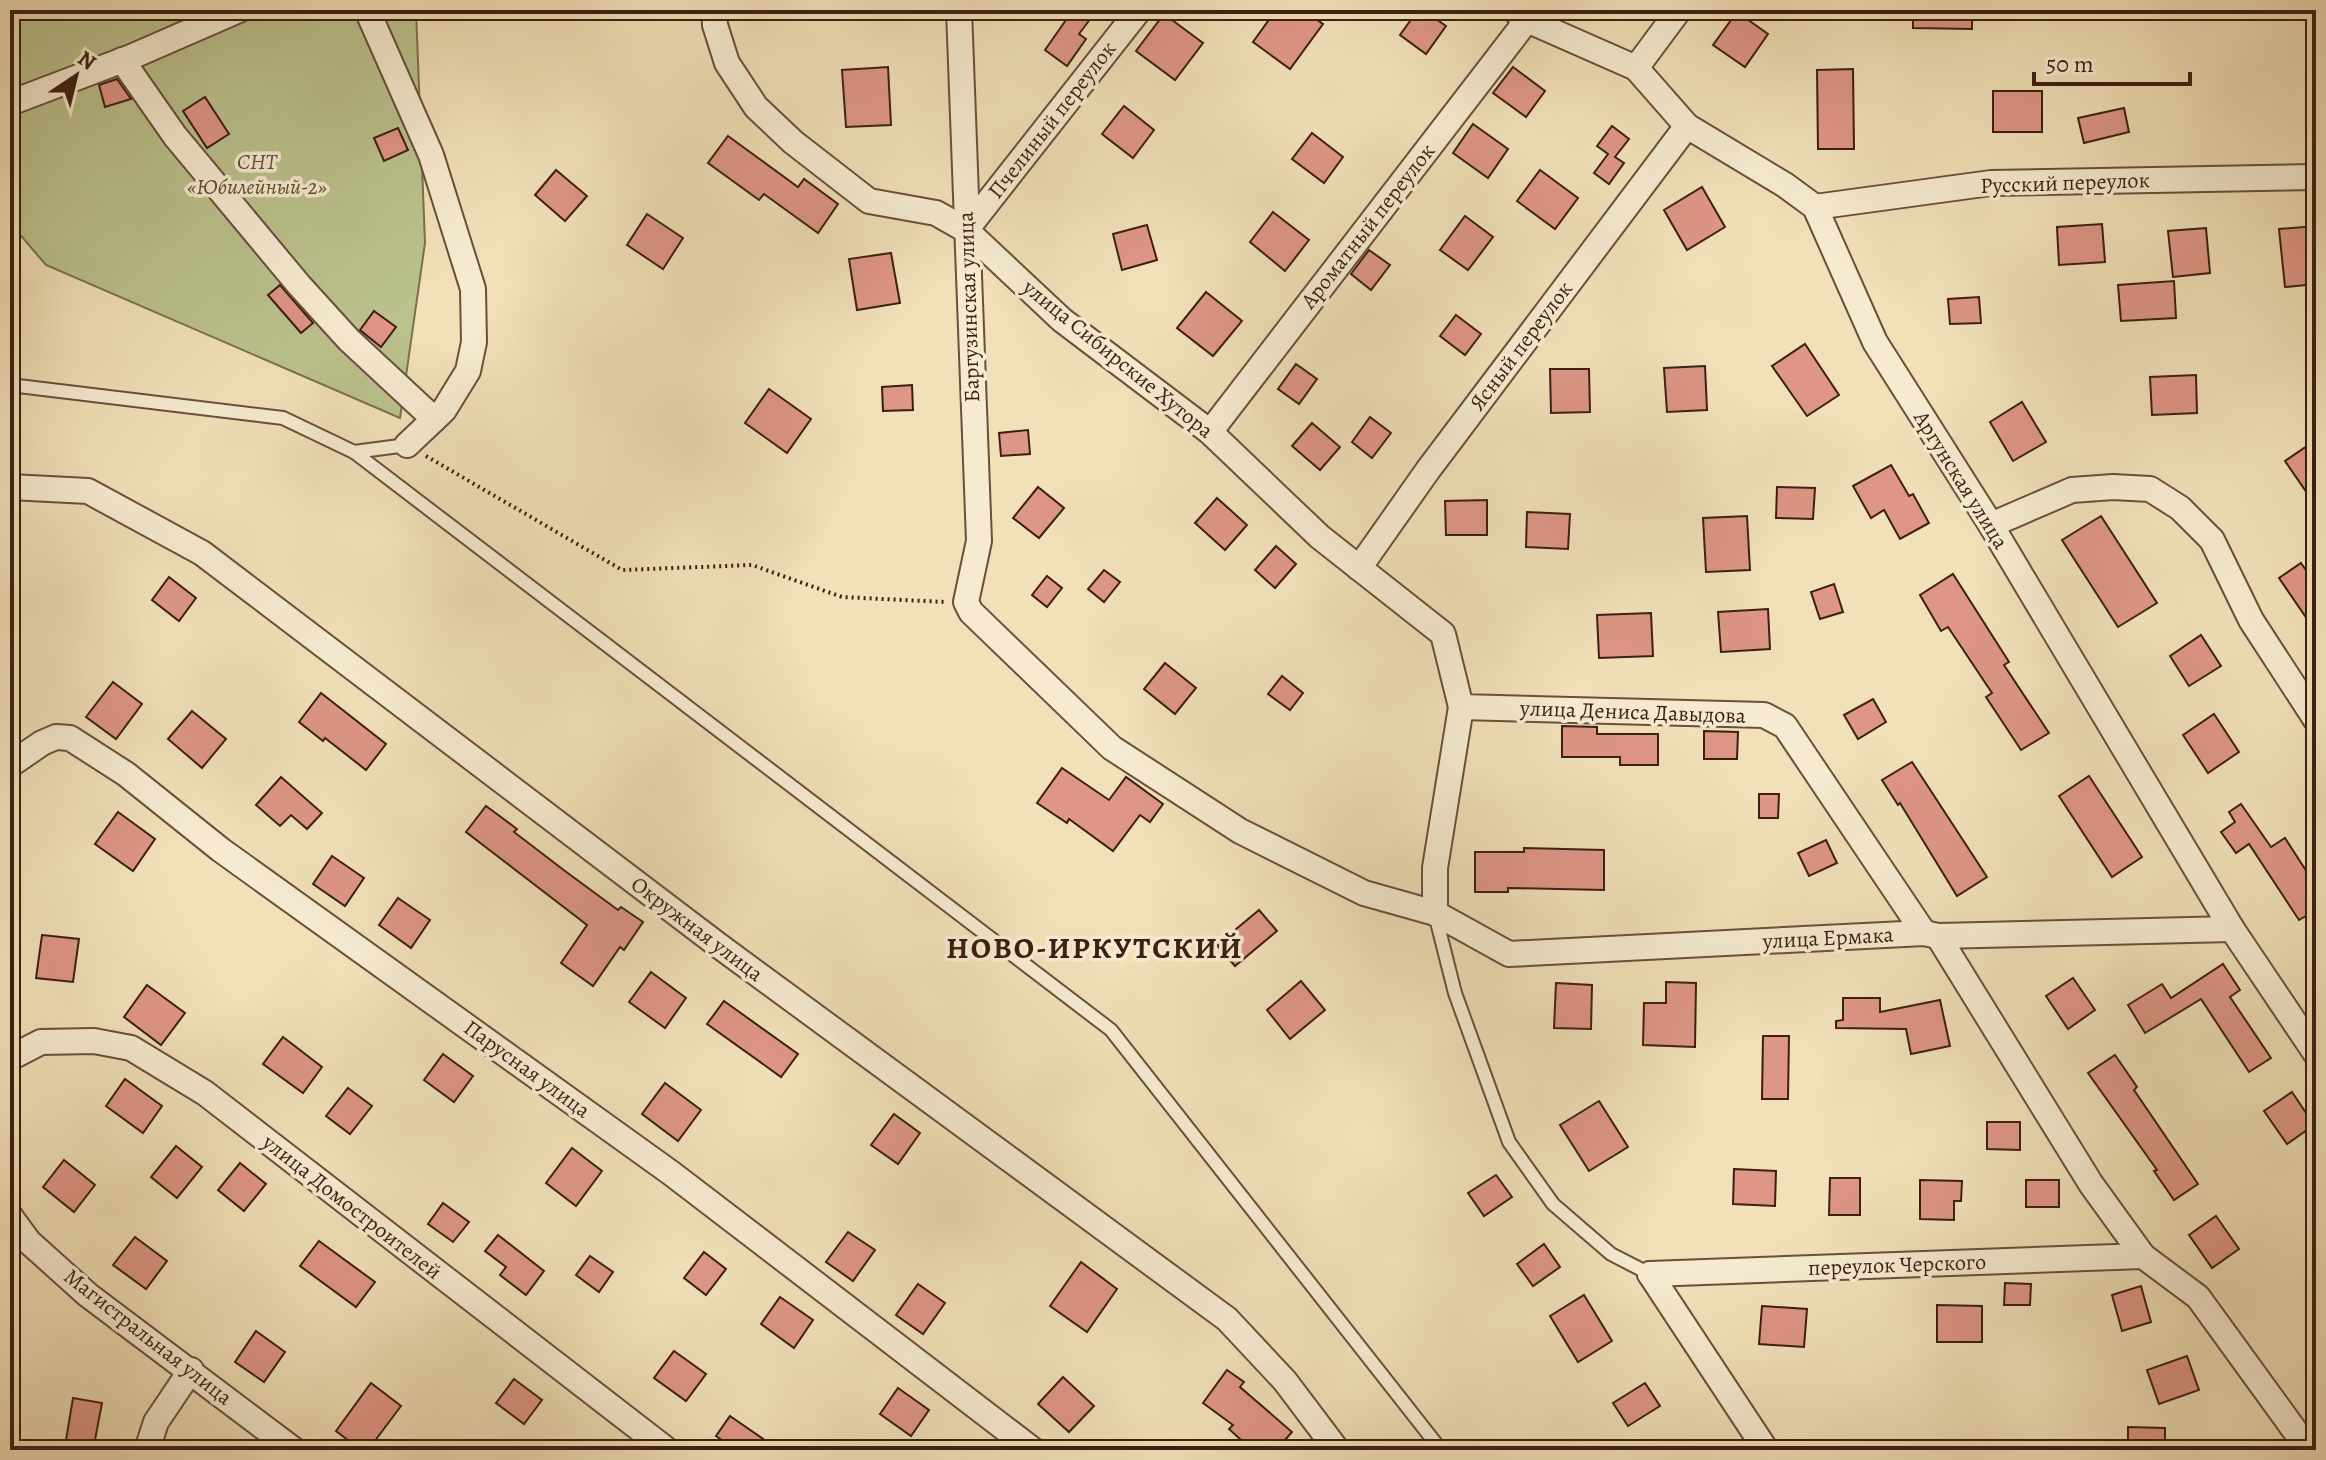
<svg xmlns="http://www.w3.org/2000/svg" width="2326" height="1460" viewBox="0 0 2326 1460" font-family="Alegreya,serif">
<rect width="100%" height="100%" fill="#f1e0b8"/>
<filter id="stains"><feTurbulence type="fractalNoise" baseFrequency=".0025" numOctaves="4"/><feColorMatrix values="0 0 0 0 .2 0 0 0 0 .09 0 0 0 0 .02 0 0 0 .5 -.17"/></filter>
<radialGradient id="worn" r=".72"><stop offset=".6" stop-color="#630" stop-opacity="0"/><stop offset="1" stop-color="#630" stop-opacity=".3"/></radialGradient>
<path fill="#bbc28e" stroke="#7c7050" stroke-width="2" d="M10,10H416L425,243L400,418L46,265L10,223Z"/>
<g fill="#de9686" stroke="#3c1f13" stroke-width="2">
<path d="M1073,10H1097L1079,34L1086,39L1067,66L1045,50Z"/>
<path d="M1276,10H1303L1323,24L1290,69L1253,42Z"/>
<path d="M1418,10H1423L1446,26L1426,54L1400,35Z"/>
<path d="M1913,10H1972V29L1913,28Z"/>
<path d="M1737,12L1768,34L1745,67L1713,45Z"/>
<path d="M1164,14L1203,43L1175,80L1136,51Z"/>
<path d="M888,67L891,125L846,127L842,70Z"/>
<path d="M1513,67L1545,91L1526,117L1493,93Z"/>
<path d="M1853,69L1854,149H1818L1817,70Z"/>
<path d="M117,79L131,99L105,107L99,85Z"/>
<rect x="1993" y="91" width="49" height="41"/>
<path d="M205,97L229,134L207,148L183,111Z"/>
<path d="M1124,106L1154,130L1133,158L1102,134Z"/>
<path d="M2124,108L2129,132L2084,143L2078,118Z"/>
<path d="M1473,124L1508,149L1488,178L1453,153Z"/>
<path d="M1612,126L1629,139L1615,157L1624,163L1609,184L1594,173L1608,154L1597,146Z"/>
<path d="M398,128L408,150L384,161L374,138Z"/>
<path d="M1312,133L1343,157L1324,183L1292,159Z"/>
<path d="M728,136L798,187L804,179L838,204L818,233L764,194L759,200L708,163Z"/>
<path d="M556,170L587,196L565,221L535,195Z"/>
<path d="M1540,170L1578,198L1555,229L1517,201Z"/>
<path d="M1702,187L1725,227L1687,250L1664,210Z"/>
<path d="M1273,212L1309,240L1285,271L1250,242Z"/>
<path d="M647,214L683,238L663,269L627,245Z"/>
<path d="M1465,216L1493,237L1468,270L1440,250Z"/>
<path d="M2102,224L2105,262L2059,265L2057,227Z"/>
<path d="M1147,225L1157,260L1122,270L1113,234Z"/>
<path d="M2316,226V284L2285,287L2279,229Z"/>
<path d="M2206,228L2210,273L2173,277L2168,231Z"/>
<path d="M1369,250L1390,265L1371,290L1351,274Z"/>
<path d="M891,253L900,303L857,310L849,259Z"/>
<path d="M2174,281L2176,318L2121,321L2118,285Z"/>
<path d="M280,285L313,323L301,333L268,295Z"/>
<path d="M1206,292L1242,321L1213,356L1177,328Z"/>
<path d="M1979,297L1981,323L1950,324L1948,299Z"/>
<path d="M374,311L396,327L381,347L360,330Z"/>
<path d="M1456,315L1481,334L1465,355L1440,336Z"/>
<path d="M1805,344L1839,395L1807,416L1772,366Z"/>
<path d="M1296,364L1317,379L1299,404L1278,389Z"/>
<path d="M1705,366L1707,410L1667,412L1664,368Z"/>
<path d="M1550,369H1589L1590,412L1551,413Z"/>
<path d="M2196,375L2197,413L2152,415L2150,377Z"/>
<path d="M912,385L913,410L883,411L882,387Z"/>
<path d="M769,389L811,419L787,453L745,423Z"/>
<path d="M2022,402L2046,442L2013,461L1990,422Z"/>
<path d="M1370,417L1391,433L1372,458L1352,442Z"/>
<path d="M1312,423L1340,447L1320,470L1292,446Z"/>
<path d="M1028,430L1030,454L1001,456L999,433Z"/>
<path d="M2316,440V506L2285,461Z"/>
<path d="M1891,465L1909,496L1913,494L1929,523L1900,539L1884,510L1871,518L1853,486Z"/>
<path d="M1038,487L1064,508L1039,538L1013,518Z"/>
<path d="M1777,487L1815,488L1813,519L1776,518Z"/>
<path d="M1217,498L1247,525L1225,550L1195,523Z"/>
<path d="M1487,500V535H1446L1445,501Z"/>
<path d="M1527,512L1570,514L1568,549L1526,547Z"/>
<path d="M1747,516L1750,570L1706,572L1703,518Z"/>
<path d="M2101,516L2157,603L2118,627L2062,540Z"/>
<path d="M1276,546L1296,564L1275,588L1255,570Z"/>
<path d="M2301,563L2316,585V632L2279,578Z"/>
<path d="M1104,570L1120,582L1104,602L1088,589Z"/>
<path d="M1953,574L2009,662L2004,665L2049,733L2021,750L1986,697L1992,693L1948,627L1941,631L1920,595Z"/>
<path d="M1047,576L1062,588L1047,607L1032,595Z"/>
<path d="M169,577L196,598L179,621L152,600Z"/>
<path d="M1834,584L1843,612L1820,619L1811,592Z"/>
<path d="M1768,609L1770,649L1721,652L1718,612Z"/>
<path d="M1651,613L1653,656L1599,658L1597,615Z"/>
<path d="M2201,635L2221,666L2189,686L2170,656Z"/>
<path d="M1165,663L1196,688L1175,714L1144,689Z"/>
<path d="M1282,676L1303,693L1290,710L1268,694Z"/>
<path d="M113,682L142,704L116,739L86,717Z"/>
<path d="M321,693L386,744L366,770L325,738L323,741L299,722Z"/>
<path d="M1873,699L1886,722L1858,739L1844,715Z"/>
<path d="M192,711L226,739L202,768L168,739Z"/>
<path d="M2214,714L2239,752L2208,773L2183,735Z"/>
<path d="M1562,726L1597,727V734H1658V765H1620V757H1562Z"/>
<path d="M1704,731L1738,732L1737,759H1704Z"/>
<path d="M1912,762L1987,877L1957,896L1900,803L1898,805L1882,780Z"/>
<path d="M1062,768L1109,800L1126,777L1163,804L1150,822L1140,815L1113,851L1069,819L1067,823L1037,803Z"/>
<path d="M2089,776L2142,857L2112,877L2059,796Z"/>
<path d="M281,777L322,813L307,829L291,815L280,826L256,805Z"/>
<path d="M1759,794H1779L1778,818H1759Z"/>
<path d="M2241,804L2271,847L2285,838L2316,886V910L2299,920L2249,844L2236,853L2221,832L2235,822L2229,812Z"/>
<path d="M486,806L517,829L514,832L565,871L618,910L621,907L643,922L624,950L620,947L593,986L561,963L587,925L466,832Z"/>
<path d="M118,812L155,839L133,871L95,844Z"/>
<path d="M1826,840L1837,863L1809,876L1798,853Z"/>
<path d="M1524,848L1604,850V890L1508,888V892H1475V852H1524Z"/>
<path d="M332,856L364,878L345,906L313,884Z"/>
<path d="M398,898L430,920L411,948L379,925Z"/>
<path d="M1259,910L1277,931L1235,966L1217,945Z"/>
<path d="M42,935L79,939L73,982L36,978Z"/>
<path d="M2223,964L2240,990L2230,997L2271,1058L2249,1072L2201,999L2145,1033L2128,1005L2162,984L2171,998Z"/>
<path d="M651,972L686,998L665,1028L629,1002Z"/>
<path d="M2073,978L2095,1010L2068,1029L2046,996Z"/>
<path d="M1301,981L1325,1010L1290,1039L1267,1010Z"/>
<path d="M1666,982L1696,983L1695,1047L1643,1045L1644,1003H1666Z"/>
<path d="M1556,983L1592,985L1591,1029L1554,1028Z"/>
<path d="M147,985L185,1013L161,1045L124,1017Z"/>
<path d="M1843,998H1880V1012L1940,1000L1950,1046L1911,1054L1906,1029L1836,1028V1021L1843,1020Z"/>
<path d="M724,1001L798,1054L781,1077L707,1024Z"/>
<path d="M1763,1036H1789L1788,1099H1762Z"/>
<path d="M283,1037L322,1067L303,1093L263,1064Z"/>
<path d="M443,1054L473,1076L454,1102L424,1080Z"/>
<path d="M2115,1055L2137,1087L2134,1090L2198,1184L2174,1200L2154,1171L2157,1170L2088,1073Z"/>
<path d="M125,1079L162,1106L143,1133L106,1106Z"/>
<path d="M665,1083L701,1110L678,1141L642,1114Z"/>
<path d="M348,1088L372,1106L350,1134L326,1116Z"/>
<path d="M2292,1092L2314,1125L2287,1144L2264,1111Z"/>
<path d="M1599,1101L1628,1147L1589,1171L1560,1125Z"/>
<path d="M894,1114L920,1133L898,1164L871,1145Z"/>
<path d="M1987,1122H2020V1150L1987,1149Z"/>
<path d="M176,1146L202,1167L177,1198L151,1177Z"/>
<path d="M572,1148L602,1171L576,1206L546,1183Z"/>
<path d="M64,1160L95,1185L74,1212L43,1187Z"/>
<path d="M240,1163L266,1184L244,1211L218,1190Z"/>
<path d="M1734,1169L1776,1171L1775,1206L1733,1204Z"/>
<path d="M1496,1175L1512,1197L1484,1216L1468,1193Z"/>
<path d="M1830,1178H1860V1215H1829Z"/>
<path d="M1920,1180L1962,1181L1961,1201H1954V1220L1920,1219Z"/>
<rect x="2026" y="1180" width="33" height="27"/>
<path d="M443,1203L469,1222L453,1242L428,1224Z"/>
<path d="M2216,1216L2239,1249L2212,1268L2189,1235Z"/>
<path d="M848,1232L875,1250L853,1281L826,1262Z"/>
<path d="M498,1235L544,1271L526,1295L500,1275L506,1267L485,1251Z"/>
<path d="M135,1237L167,1261L146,1289L113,1265Z"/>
<path d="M319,1241L375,1282L356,1307L300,1266Z"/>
<path d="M1544,1244L1560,1267L1533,1286L1517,1264Z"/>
<path d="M704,1252L726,1269L706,1295L684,1278Z"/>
<path d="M590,1256L613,1272L599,1292L576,1275Z"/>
<path d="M1081,1262L1117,1289L1087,1332L1050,1306Z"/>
<path d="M2005,1283L2031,1284L2030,1305H2004Z"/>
<path d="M918,1284L945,1303L923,1334L896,1315Z"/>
<path d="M2141,1286L2151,1322L2122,1331L2112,1295Z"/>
<path d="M1584,1295L1612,1341L1578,1362L1550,1316Z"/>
<path d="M780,1297L813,1320L794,1348L761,1324Z"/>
<path d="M1937,1305L1982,1306V1342H1937Z"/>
<path d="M1762,1306L1807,1309L1804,1347L1759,1344Z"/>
<path d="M256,1331L285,1352L264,1382L235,1362Z"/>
<path d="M674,1351L706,1374L686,1401L654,1378Z"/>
<path d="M2187,1356L2199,1390L2159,1404L2147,1370Z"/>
<path d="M1227,1370L1244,1382L1240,1387L1292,1432L1276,1450H1252L1229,1429L1233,1425L1203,1403Z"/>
<path d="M1063,1377L1094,1406L1069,1432L1038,1404Z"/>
<path d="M514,1379L542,1400L524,1424L496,1403Z"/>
<path d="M371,1383L401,1406L368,1450H361L336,1431Z"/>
<path d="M1645,1383L1660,1406L1628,1426L1613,1403Z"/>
<path d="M898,1388L929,1410L911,1436L880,1414Z"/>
<path d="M73,1398L102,1403L94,1445L66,1440Z"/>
<path d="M730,1416L779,1450H736L716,1436Z"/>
<path d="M2128,1427L2165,1428V1450H2128Z"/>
</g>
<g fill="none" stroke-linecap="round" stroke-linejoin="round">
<defs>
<g id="service">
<path d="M10,385L283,418L354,452L407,445"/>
<path d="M354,452L1111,1030L1441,1450"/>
<path d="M1435,914L1455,993L1509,1142L1553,1204L1611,1254L1650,1274"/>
</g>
<g id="minor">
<path d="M367,10L431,155L473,289L474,342L468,371L444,410L407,445"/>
<path d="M714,10L715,25L727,63L756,107L793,142L869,201L936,213L966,230L1062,320L1210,432L1320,537L1443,634L1461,707L1764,715L1785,726L1924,933"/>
<path d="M959,10L979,541L966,602L971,612L1112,748L1240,831L1364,893L1435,913L1509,954L1924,933L1938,936L2232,929"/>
<path d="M1514,10L1527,20L1636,68L1687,126L1785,185L1815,207L1875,342L1991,525L2232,929L2316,1054"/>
<path d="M122,60L175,136L299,285L349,340L434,419"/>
<path d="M1636,68L1679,10"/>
<path d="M10,103L131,57L239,10"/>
<path d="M1815,207L1991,183L2316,177"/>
<path d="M966,230L1139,10"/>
<path d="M1210,432L1527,20"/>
<path d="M10,487L88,491L202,553L718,945L1227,1319L1285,1381L1337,1450"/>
<path d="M1991,525L2072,490L2113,487L2150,489L2180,508L2212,540L2251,620L2316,720"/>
<path d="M1359,568L1428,470L1687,126"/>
<path d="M10,765L42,743L56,737L70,738L126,774L221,850L671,1173L1033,1450"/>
<path d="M1435,913V868L1461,707"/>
<path d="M1938,936L2091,1184L2143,1256L2198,1297L2309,1450"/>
<path d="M10,1058L41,1042L94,1041L131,1048L205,1093L667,1450"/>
<path d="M10,1216L29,1242L88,1295L294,1450"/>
<path d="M1650,1274L2143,1256"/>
<path d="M1650,1274L1766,1450"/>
<path d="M147,1450L156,1422L191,1370"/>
</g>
</defs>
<use href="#service" stroke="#694f3c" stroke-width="16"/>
<use href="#minor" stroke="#694f3c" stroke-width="28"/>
<path stroke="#3c1f13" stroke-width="4" stroke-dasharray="2 4" stroke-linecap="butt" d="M426,456L622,570L752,565L842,597L945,602"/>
<use href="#service" stroke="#f6ebd1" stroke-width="12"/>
<use href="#minor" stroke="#f6ebd1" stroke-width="24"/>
</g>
<g text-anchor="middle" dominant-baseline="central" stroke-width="7" stroke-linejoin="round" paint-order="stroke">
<g font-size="22" fill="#3c1f13" stroke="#f6ebd1">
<text transform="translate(1052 120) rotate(-52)">Пчелиный переулок</text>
<text transform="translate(2065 183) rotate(-2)">Русский переулок</text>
<text transform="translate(1368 226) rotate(-52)">Ароматный переулок</text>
<text transform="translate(969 307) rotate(-92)">Баргузинская улица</text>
<text transform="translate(1521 346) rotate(-53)">Ясный переулок</text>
<text transform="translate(1118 359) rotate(39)">улица Сибирские Хутора</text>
<text transform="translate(1961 480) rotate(58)">Аргунская улица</text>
<text transform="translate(1633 712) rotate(2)">улица Дениса Давыдова</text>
<text transform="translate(697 929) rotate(37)">Окружная улица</text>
<text transform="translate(1828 938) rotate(-3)">улица Ермака</text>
<text transform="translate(527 1069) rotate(36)">Парусная улица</text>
<text transform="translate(352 1207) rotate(38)">улица Домостроителей</text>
<text transform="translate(1897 1265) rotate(-2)">переулок Черского</text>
<text transform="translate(148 1337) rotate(38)">Магистральная улица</text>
</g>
<g font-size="22" font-style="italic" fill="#625038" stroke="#f6ebd1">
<text x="257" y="162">СНТ<tspan x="257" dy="25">«Юбилейный-2»</tspan></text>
</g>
<g font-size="30" font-weight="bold" letter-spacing="2" fill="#3c1f13" stroke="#f6ebd1">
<text x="1095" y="948">НОВО-ИРКУТСКИЙ</text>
</g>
</g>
<rect width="2326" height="1460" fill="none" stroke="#f1e0b8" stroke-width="40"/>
<rect x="12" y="12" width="2302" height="1436" fill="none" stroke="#3c1f13" stroke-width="4"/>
<rect x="20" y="20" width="2286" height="1420" fill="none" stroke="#3c1f13" stroke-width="2"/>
<g transform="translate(76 76) rotate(35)" stroke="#f6ebd1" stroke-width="6" paint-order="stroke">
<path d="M0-6L14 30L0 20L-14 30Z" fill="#3c1f13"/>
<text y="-12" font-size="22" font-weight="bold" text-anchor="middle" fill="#3c1f13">N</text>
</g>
<path d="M2034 72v12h156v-12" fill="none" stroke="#3c1f13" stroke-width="4"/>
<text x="2046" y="72" font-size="24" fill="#3c1f13" stroke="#f6ebd1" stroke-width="6" paint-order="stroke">50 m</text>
<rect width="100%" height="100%" filter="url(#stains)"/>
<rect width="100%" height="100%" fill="url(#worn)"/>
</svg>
